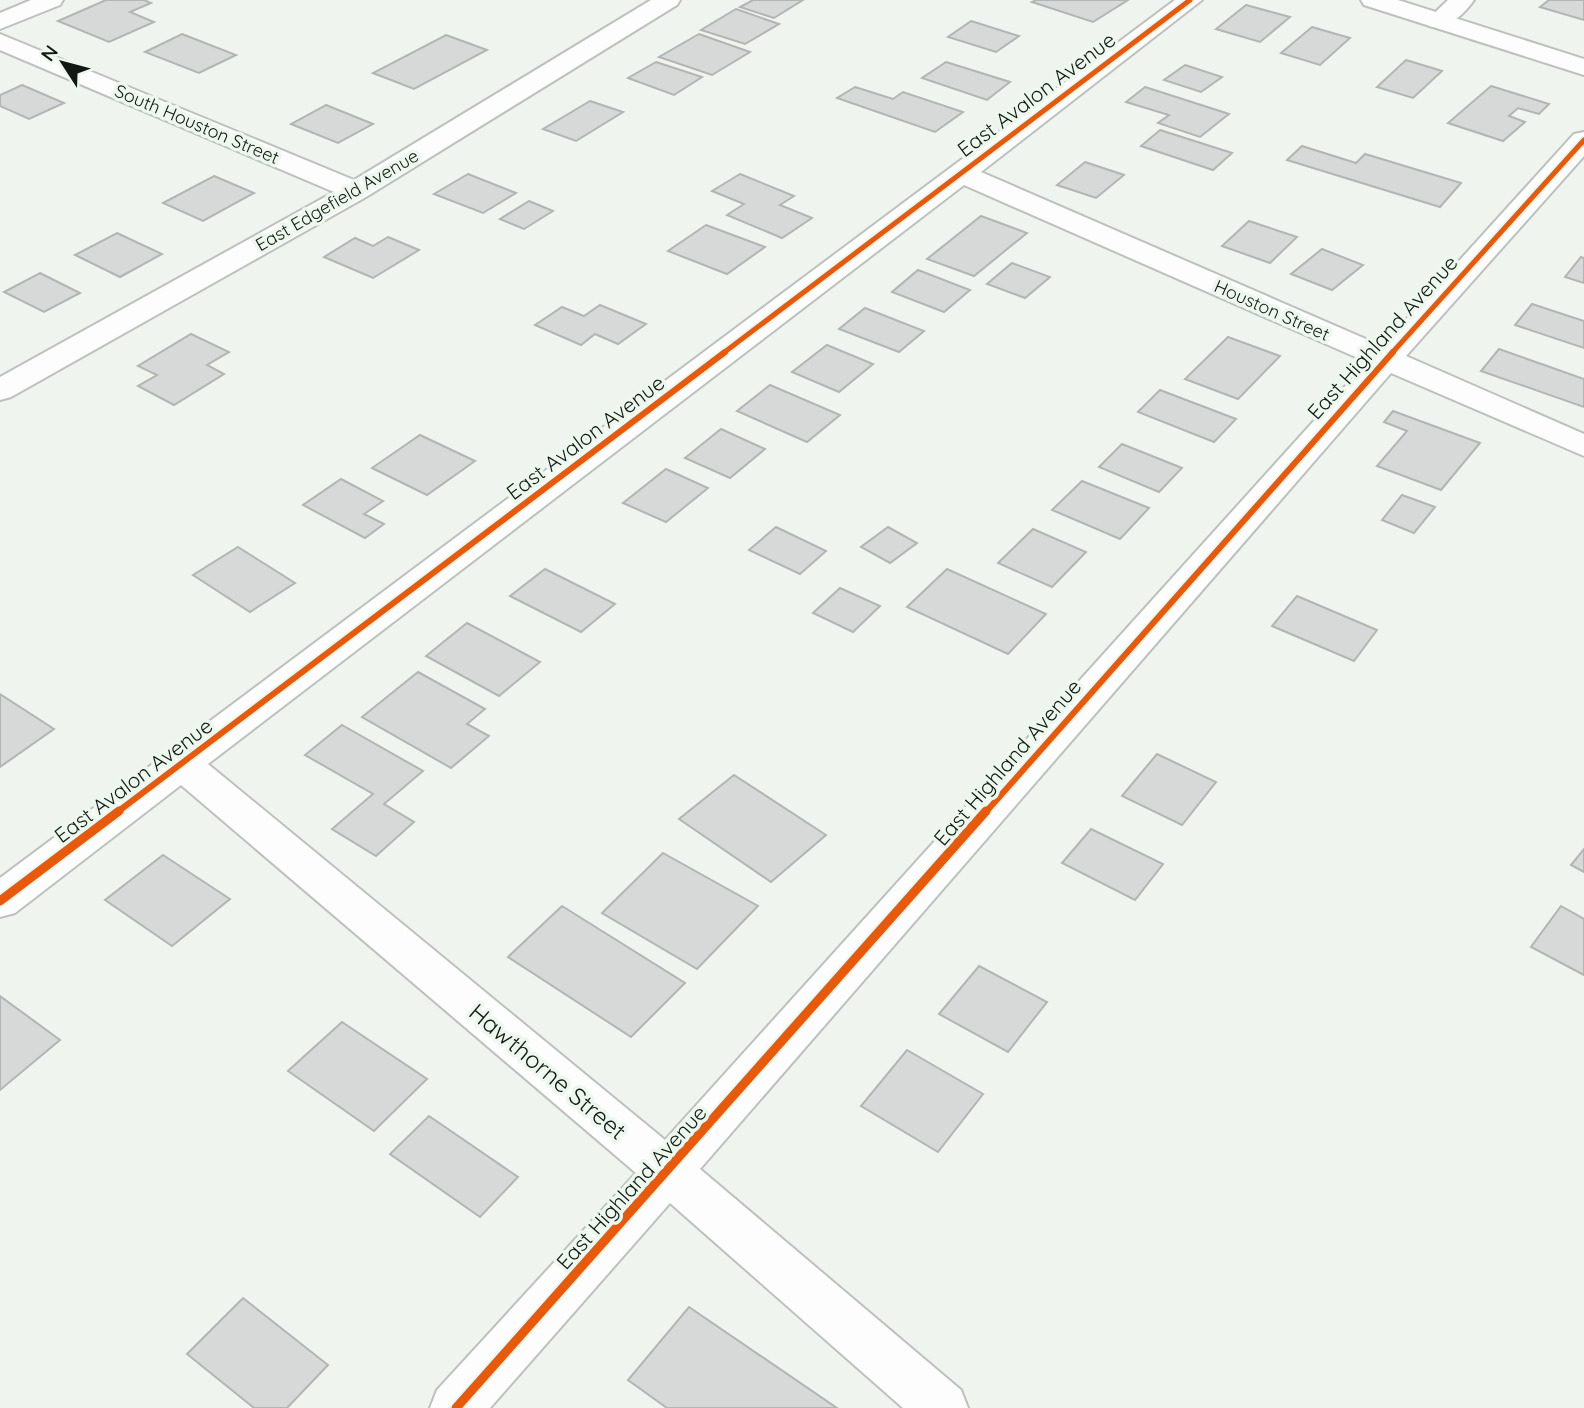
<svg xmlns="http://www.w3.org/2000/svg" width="1584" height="1408" viewBox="0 0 1584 1408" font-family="Quicksand,sans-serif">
<rect width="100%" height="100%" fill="#eff4ef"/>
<g fill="#d6d9d8" stroke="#b2b5b4" stroke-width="2">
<path d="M106,0H144L151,3L130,12L154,22L109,42L58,21Z"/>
<path d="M753,0H803L774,18L740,7Z"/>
<path d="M1036,0H1128L1093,22L1032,2Z"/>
<path d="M1549,0H1584V20L1540,7Z"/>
<path d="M1246,5L1290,17L1260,42L1216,29Z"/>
<path d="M736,9L779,24L745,44L701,30Z"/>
<path d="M971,21L1019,36L996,52L948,37Z"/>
<path d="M1312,27L1350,38L1320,65L1281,53Z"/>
<path d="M182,34L236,55L199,73L145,52Z"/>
<path d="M699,34L750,52L712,75L659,57Z"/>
<path d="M446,35L487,50L414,89L373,73Z"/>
<path d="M1406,60L1442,71L1413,98L1377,87Z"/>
<path d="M656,62L702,77L674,95L628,78Z"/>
<path d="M946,62L1010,82L987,100L922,78Z"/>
<path d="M1185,65L1222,77L1201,92L1164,80Z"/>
<path d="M22,85L64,103L29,119L0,106V95Z"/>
<path d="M1491,86L1549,104L1539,114L1518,108L1509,116L1525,122L1503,141L1448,123Z"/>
<path d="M855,87L893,99L903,92L963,112L935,132L837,98Z"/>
<path d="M1145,87L1229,114L1200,137L1158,123L1169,115L1126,102Z"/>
<path d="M590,101L623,112L576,141L543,129Z"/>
<path d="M326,105L373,124L338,143L291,124Z"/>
<path d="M1160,130L1232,153L1213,170L1141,146Z"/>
<path d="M1302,146L1356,163L1365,154L1461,183L1440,207L1287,160Z"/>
<path d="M1085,162L1124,175L1096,198L1057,185Z"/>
<path d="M468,174L516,193L483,213L434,194Z"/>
<path d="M740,174L794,196L780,205L812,218L782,238L727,215L744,204L712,191Z"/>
<path d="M214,176L254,193L203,221L163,203Z"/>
<path d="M529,201L553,211L524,229L500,219Z"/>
<path d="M981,216L1027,233L974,276L927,259Z"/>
<path d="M1249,221L1297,237L1270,263L1222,246Z"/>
<path d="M706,225L765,247L727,274L668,251Z"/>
<path d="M117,233L162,254L120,277L75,255Z"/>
<path d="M388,237L419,250L373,278L324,257L355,238L373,246Z"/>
<path d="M1322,249L1363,265L1332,290L1291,274Z"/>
<path d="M1581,257L1584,258V283L1565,277Z"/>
<path d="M1012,263L1050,277L1025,298L987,284Z"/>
<path d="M918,270L970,290L944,312L892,292Z"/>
<path d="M40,273L80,293L44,312L4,292Z"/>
<path d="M1532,304L1584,321V348L1515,325Z"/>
<path d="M600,305L646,324L618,344L595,334L581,345L535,325L562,307L584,316Z"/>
<path d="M865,308L924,331L899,352L839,329Z"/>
<path d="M191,334L229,352L207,365L224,374L174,405L138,386L157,375L138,366Z"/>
<path d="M1228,337L1280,356L1238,399L1185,379Z"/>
<path d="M827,345L873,364L839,392L792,372Z"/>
<path d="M1499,349L1584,379V407L1481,371Z"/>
<path d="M770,385L840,415L807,442L737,411Z"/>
<path d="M1160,390L1236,419L1214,442L1138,412Z"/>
<path d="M1393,411L1480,443L1441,490L1377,466L1407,431L1384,422Z"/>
<path d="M721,429L765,449L730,478L685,458Z"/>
<path d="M420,435L475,461L427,495L372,468Z"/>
<path d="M1122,444L1182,468L1159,492L1099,467Z"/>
<path d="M666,469L708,488L666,522L623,503Z"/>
<path d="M341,479L383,501L364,514L384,524L365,538L303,505Z"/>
<path d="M1082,481L1149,508L1120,539L1052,510Z"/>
<path d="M1402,495L1435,507L1414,533L1382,520Z"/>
<path d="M776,527L826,551L800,574L749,550Z"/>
<path d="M888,527L917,543L890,563L861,547Z"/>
<path d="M1033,529L1086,552L1052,587L998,563Z"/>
<path d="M238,547L295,583L250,612L193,575Z"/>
<path d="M545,569L615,604L581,632L510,596Z"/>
<path d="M947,569L1046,614L1008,654L907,607Z"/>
<path d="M840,588L880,606L853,632L813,613Z"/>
<path d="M1297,596L1377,630L1354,661L1272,626Z"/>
<path d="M467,623L540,662L499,696L426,656Z"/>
<path d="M418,672L485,709L467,724L489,736L451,768L362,717Z"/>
<path d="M0,694L54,729L0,767Z"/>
<path d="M342,725L423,771L384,804L414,822L376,856L332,829L373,794L305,755Z"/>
<path d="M1157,754L1216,782L1182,825L1122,796Z"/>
<path d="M734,775L826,835L771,882L679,819Z"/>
<path d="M1091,829L1163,864L1135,900L1062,863Z"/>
<path d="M1584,849V872L1571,865Z"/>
<path d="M663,853L758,906L697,969L602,913Z"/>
<path d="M163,855L230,899L172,946L105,900Z"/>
<path d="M562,906L685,983L631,1037L508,957Z"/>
<path d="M1561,906L1584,919V975L1531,947Z"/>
<path d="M979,966L1047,1002L1008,1052L939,1014Z"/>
<path d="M0,996L60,1040L0,1090Z"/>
<path d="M342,1022L427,1079L374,1131L288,1071Z"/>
<path d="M907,1050L983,1094L938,1152L861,1106Z"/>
<path d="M429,1116L518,1177L480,1217L390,1154Z"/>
<path d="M243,1298L328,1365L287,1408H254L187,1354Z"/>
<path d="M689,1307L837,1408H667L628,1380Z"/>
</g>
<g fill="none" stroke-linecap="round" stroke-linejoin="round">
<defs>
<g id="street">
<path d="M31,0H63L60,5L0,29V13Z"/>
<path d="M651,0H680L677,5L366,197L11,397L0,400V377L334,192L0,50V34L354,180Z"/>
<path d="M1175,0H1202L981,172L1382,346L1574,134L1584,132V156L1406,356L1584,434V456L1391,373L700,1169L961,1390L968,1408H903L670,1203L490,1408H430L437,1390L636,1173L181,785L15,913L0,917V878ZM964,185L1367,362L665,1140L208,764Z"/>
<path d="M1448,0H1474C1464,14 1447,31 1429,26L1426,21Z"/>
</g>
<path id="secondary" d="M1361,0H1398L1584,59V75L1364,5Z"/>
</defs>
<use href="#street" stroke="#bdc1be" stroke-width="4"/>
<use href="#secondary" stroke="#bdc1be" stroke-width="4"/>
<use href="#street" fill="#fdfdfd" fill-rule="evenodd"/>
<use href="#secondary" fill="#fdfdfd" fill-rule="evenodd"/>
<defs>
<g id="cycleway-far2">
<path d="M722,354L1190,0"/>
<path d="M1391,354L1584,140"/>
</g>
<g id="cycleway-far1">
<path d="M116,813L725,352"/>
<path d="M985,813L1393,352"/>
</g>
<g id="cycleway">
<path d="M0,901L119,811"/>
<path d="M456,1408L986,811"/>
</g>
</defs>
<use href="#cycleway-far2" stroke="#ecf7ed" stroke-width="9"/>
<use href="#cycleway-far1" stroke="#ecf7ed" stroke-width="10"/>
<use href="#cycleway" stroke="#ecf7ed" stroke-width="13"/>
<use href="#cycleway-far2" stroke="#e8590c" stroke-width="5"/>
<use href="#cycleway-far1" stroke="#e8590c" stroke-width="6"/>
<use href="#cycleway" stroke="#e8590c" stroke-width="9"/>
</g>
<g text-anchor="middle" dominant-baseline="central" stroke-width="7" stroke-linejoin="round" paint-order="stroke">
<g font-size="18" fill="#131713" stroke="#ecf7ed">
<text transform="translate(197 124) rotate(23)">South Houston Street</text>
<text transform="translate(337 200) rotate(-30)">East Edgefield Avenue</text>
<text transform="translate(1272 310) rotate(24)">Houston Street</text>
</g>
<g font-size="21" fill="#131713" stroke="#ecf7ed">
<text transform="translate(1036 94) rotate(-37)">East Avalon Avenue</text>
<text transform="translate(1382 337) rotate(-48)">East Highland Avenue</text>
<text transform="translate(585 437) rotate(-37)">East Avalon Avenue</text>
<text transform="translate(1007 762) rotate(-49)">East Highland Avenue</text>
<text transform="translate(133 780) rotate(-37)">East Avalon Avenue</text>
<text transform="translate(631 1187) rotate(-48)">East Highland Avenue</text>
</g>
<g font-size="24" fill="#131713" stroke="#ecf7ed">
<text transform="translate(548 1071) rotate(40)">Hawthorne Street</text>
</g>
</g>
<g transform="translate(63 63) rotate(306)" stroke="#ecf7ed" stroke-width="5" paint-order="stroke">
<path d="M0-5L12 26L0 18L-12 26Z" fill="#131713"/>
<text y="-10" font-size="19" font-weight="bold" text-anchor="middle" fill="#131713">N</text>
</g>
</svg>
